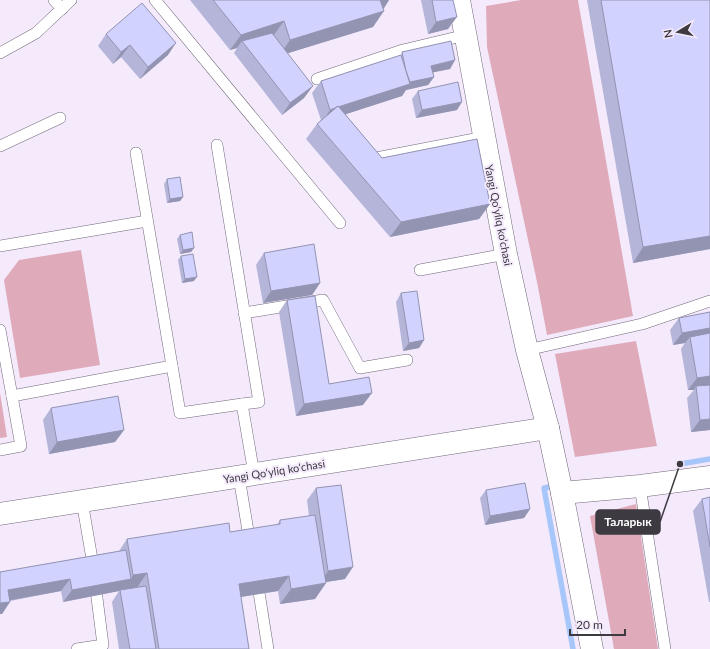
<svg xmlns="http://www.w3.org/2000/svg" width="710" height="649" viewBox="0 0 710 649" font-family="Lato,sans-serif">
<rect width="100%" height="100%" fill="#f4eafc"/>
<g fill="#dfabba">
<path d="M521,0H578L633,316L547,335L537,282L487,47L486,6Z"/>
<path d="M81,250L100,365L20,378L4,280L19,260Z"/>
<path d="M636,341L657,446L575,457L555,354Z"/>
<path d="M0,393L7,437L0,438Z"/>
<path d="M636,504L658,649H614L590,516Z"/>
</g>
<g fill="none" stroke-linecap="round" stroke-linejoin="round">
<g stroke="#a7c6fa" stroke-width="5.5">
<path d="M680,464L710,459"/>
<path d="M549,487L544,488L573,649"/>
</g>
<defs>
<g id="service">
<path d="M54,0L62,9"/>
<path d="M155,0L340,223"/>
<path d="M0,53L36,33L71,0"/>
<path d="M317,79L403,50L466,35"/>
<path d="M217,145L259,402L242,404"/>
<path d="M0,146L60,118"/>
<path d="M136,153L180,413L242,404L254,474"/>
<path d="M371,159L485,137"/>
<path d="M0,246L147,221"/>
<path d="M420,270L506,254"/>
<path d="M244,313L323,300L360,368L407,360"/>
<path d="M0,330L12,396L172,366"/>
<path d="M527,350L642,324L710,301"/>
<path d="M0,450L21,446L12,396"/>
<path d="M239,477L250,543"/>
<path d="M640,486L665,649"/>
<path d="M257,580L268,649"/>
<path d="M77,649L103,645L92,559L82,501"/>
</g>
<g id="minor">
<path d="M562,493L640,486L710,477"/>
<path d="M0,514L548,428"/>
</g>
<path id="tertiary" d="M459,0L506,254L527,350L548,428L562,493L592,649"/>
</defs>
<use href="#service" stroke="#716878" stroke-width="12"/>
<use href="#minor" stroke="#716878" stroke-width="23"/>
<use href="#tertiary" stroke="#716878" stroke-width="23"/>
<use href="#service" stroke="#fff" stroke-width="11"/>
<use href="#minor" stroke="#fff" stroke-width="22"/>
<use href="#tertiary" stroke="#fff" stroke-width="22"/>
</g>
<g fill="#b5b5da">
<path d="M190,0H389L384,8L383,9L373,27L288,53L304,98L282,115L234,53L237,48L230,50Z"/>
<path d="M421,0H453L448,29L428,34Z"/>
<path d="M587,0H710V249L633,263Z"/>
<path d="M106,34L168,55L140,79L121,57L113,64L98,46Z"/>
<path d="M402,52L455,60L450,69L433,72L434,77L428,85L406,90L402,96L345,114L382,158L490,204L479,219L390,237L306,139L317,124L321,120L312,93L321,81L401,55Z"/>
<path d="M418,91L457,110L416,118L412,99Z"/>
<path d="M167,179L183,197L180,201L167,203L164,184Z"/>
<path d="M180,235L194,248L191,252L180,254L177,239Z"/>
<path d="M264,253L320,283L312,295L263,303L256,265Z"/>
<path d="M181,256L194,281L182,283L178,260Z"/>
<path d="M401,293L424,340L419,348L403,351L396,302Z"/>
<path d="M287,300L329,384L363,405L296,416L279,312Z"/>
<path d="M710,312V430L691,432L687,398L694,390H688L681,349L685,343L673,345L670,330L679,318Z"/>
<path d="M51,408L124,430L115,442L49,454L43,420Z"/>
<path d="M316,488L345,579L326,582V583L315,599L280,604L278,591L241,597L249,649H119L112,602L119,591L63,602L61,591L10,601L2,614L0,572L119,551L127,539L230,532L277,525L280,520L309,516L307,500Z"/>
<path d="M486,490L530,509L524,518L485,525L480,498Z"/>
<path d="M710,497V602H709L693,511L702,499Z"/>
</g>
<g fill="#9393b2">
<path d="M378,0H389L384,8L368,13Z"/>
<path d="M384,11L373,27L279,56L290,40Z"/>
<path d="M457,17L448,29L428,34L436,22Z"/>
<path d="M284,21L273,36L242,41L237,48L230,50L241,35Z"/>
<path d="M176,43L168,55L140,79L148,67Z"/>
<path d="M130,45L121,57L113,64L121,52Z"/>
<path d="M455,60L450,69L425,74L431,66Z"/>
<path d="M434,77L428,85L406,90L402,96L322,122L330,110L409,82Z"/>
<path d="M313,86L304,98L282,115L290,103Z"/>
<path d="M462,102L457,110L416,118L422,110Z"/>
<path d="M183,197L180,201L167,203L170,199Z"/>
<path d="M490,204L479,219L390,237L401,222Z"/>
<path d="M710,236V249L633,263L643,247Z"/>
<path d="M194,248L191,252L180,254L183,250Z"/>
<path d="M197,277L194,281L182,283L185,279Z"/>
<path d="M320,283L312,295L263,303L271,291Z"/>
<path d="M710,328V338L690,337L685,343L673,345L682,333Z"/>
<path d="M424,340L419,348L403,351L409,343Z"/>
<path d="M710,376V387L696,386L694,390H688L697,378Z"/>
<path d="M372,393L363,405L296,416L304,404Z"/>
<path d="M710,419V430L691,432L700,420Z"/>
<path d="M124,430L115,442L49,454L57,442Z"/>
<path d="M530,509L524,518L485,525L490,516Z"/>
<path d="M353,567L345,579L320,583L328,571Z"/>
<path d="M147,573L136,589L120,590L119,591L63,602L72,590L131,579L133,575Z"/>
<path d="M289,576L278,591L228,599L239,584Z"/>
<path d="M70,579L61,591L0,602L8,590Z"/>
<path d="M326,583L315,599L280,604L291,589Z"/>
<path d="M10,602L2,614H0V603Z"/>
</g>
<g fill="#d2d2fe" stroke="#9393b2">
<path d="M213,0H380L384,11L290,40L284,21L241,35Z"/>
<path d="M432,0H453L457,17L436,22Z"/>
<path d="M601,0H710V236L643,247Z"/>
<path d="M142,3L176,43L148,67L130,45L121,52L106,34Z"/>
<path d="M272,33L313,86L290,103L242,41Z"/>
<path d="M451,41L455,60L431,66L434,77L410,82L406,71L402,52Z"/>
<path d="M401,55L410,84L338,107V106L335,108L330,110L321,81Z"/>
<path d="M458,82L462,102L422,110L418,91Z"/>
<path d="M338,106L382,158L477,139L490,204L401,222L317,124Z"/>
<path d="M180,177L183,197L170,199L167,179Z"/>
<path d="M192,232L194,248L183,250L180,235Z"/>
<path d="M314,244L320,283L271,291L264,253Z"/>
<path d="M193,254L197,277L185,279L181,256Z"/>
<path d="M417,291L424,340L409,343L401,293Z"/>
<path d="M315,296L329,384L369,377L372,393L304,404L287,300Z"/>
<path d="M710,312V328L682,333L679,318Z"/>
<path d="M710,333V376L697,378L690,337Z"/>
<path d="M710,385V419L700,420L696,386Z"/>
<path d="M118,396L124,430L57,442L51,408Z"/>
<path d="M525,483L530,509L490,516L486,490Z"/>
<path d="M341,485L353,567L328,571L316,488Z"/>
<path d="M710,497V547L702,499Z"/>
<path d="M315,515L326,583L291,589L289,576L239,584L249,649H159L147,573L133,575L127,539L229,523L230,532L280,524V520Z"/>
<path d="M126,550L131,579L72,590L70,579L8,590L10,602L0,603V572Z"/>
<path d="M146,586L156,649H130L120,590Z"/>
</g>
<g text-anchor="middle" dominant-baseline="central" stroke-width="4" stroke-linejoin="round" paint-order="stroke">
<g font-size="11" fill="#3e3a41" stroke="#f4eafc">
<text transform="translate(499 215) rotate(79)">Yangi Qo'yliq ko'chasi</text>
<text transform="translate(274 471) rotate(-9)">Yangi Qo'yliq ko'chasi</text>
</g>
</g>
<path fill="none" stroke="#3e3a41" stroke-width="1.5" d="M680 464L660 522"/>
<circle fill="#3e3a41" stroke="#f4eafc" stroke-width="1.5" cx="680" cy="464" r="4"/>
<rect fill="#3e3a41" stroke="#3e3a41" stroke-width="1.5" x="596" y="510" width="64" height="24" rx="4"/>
<g font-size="12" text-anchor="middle" font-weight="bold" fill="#fff">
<text x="628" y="526">Таларык</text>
</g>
<g transform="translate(678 32) rotate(260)" stroke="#f4eafc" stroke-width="3" paint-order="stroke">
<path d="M0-3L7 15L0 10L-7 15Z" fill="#3e3a41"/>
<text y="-6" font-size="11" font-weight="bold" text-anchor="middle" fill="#3e3a41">N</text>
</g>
<path d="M570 629v6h55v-6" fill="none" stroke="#3e3a41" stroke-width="2"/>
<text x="576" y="629" font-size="12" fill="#3e3a41" stroke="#f4eafc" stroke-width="3" paint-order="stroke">20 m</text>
</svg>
